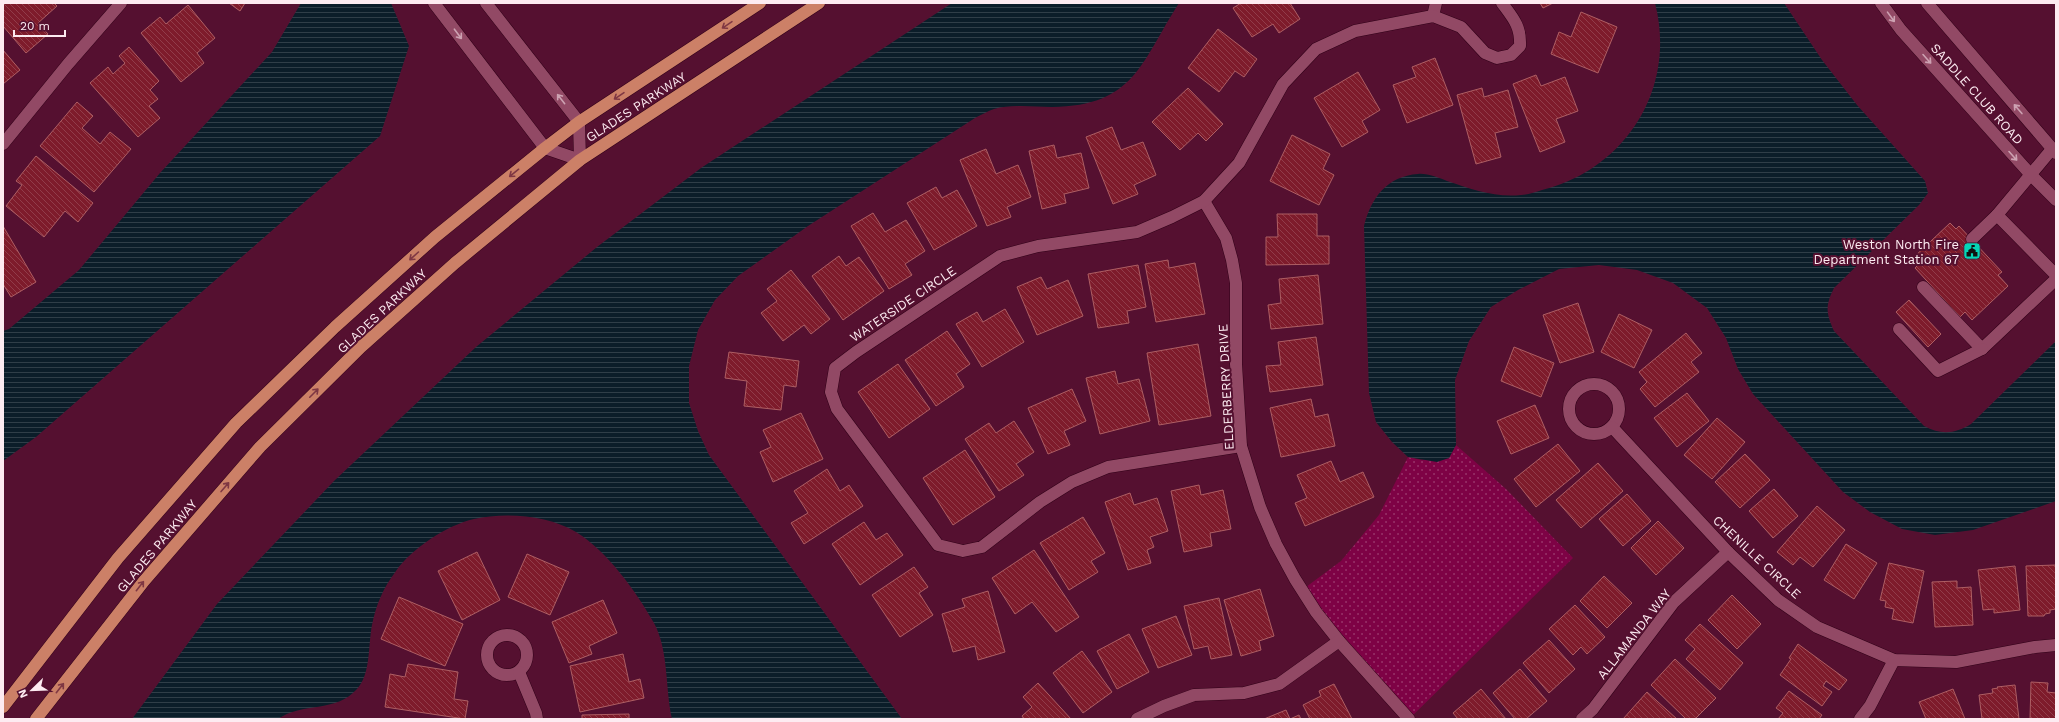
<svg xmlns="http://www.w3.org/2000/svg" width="2059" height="722" viewBox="0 0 2059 722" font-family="'Work Sans',sans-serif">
<defs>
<pattern id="grass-dots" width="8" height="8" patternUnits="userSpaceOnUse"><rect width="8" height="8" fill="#7e0245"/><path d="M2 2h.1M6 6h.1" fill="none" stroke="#983369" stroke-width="1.8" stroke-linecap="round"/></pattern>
<pattern id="water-rules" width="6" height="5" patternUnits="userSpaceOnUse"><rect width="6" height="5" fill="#0b1d29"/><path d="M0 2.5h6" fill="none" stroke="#2f3e48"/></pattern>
<pattern id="building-back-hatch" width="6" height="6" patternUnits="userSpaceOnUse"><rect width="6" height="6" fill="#7e1b2b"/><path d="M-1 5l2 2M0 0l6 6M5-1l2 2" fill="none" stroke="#913c4a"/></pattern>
</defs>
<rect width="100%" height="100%" fill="#551030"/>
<path fill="url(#grass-dots)" d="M1456,445L1506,489L1573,558L1409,719L1302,590L1341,561L1379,515L1408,457L1421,460L1449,458Z"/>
<g fill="url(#water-rules)">
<path d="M301,3H391L409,46L380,136L36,437L3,461V331L9,329L79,270L160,173L272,52Z"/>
<path d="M952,3H1179C1141,62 1135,106 1052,107C1034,107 1012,104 994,109C988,111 981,115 975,118L808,226L738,276L715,300L698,330L689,366V403L698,431L709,455L902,719H672C665,688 669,651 654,623C636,591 607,551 576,532C548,515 505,512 474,519C447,525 411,549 396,571C383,588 376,605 372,625C368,645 371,674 357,689C336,713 302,702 278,719H132L217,604L334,481L476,347L597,247L701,168Z"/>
<path d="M1655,3H1784L1822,60L1857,105L1925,181L1928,193L1919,205L1834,288C1825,306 1826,313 1834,331L1924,426C1941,435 1955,434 1971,424L2056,341V501L1973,530L1935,535L1902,529L1870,512L1843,492L1753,394L1738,369L1726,338L1707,308L1673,283L1637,270L1599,265L1559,269L1518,290L1491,307L1469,341L1455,380L1456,445L1449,458L1437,462L1408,457L1392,442L1376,422L1369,393L1364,226C1371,198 1387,176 1418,174C1427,173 1439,178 1447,181C1471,189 1496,198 1521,195C1528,195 1535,192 1542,190C1626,169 1677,88 1655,3Z"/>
</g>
<g fill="url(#building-back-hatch)" stroke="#ae5e63">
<path d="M3,3H54L57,6L38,23L48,34L26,53L3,26Z"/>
<path d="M229,3H245L240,11Z"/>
<path d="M1241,3H1290L1300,19L1279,33L1273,24L1252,37L1233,8Z"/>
<path d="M1540,3H1553L1543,8Z"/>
<path d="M188,5L215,38L197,53L204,63L181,82L141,33L160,17L166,24Z"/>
<path d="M1581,12L1617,27L1598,73L1551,54L1559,32L1571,37Z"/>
<path d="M1218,29L1257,59L1244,77L1235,71L1219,92L1188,68Z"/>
<path d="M129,47L159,81L150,90L158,99L149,106L160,118L138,137L90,83L108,67L113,74L125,63L119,56Z"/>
<path d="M3,50L20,70L3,84Z"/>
<path d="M1435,58L1453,105L1407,123L1393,85L1416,77L1412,67Z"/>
<path d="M1358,72L1380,110L1362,121L1368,132L1342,147L1314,98Z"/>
<path d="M1536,75L1541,86L1565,77L1578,111L1556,119L1565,142L1540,152L1513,84Z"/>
<path d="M1188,88L1223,124L1206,141L1198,133L1180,150L1152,122Z"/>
<path d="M1482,88L1484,97L1508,90L1518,127L1495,133L1501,157L1476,164L1457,95Z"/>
<path d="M77,102L93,116L82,128L100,144L110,132L131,149L94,192L40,146Z"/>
<path d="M1112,127L1121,150L1143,142L1156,175L1134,185L1138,194L1113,204L1086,137Z"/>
<path d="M1292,135L1330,154L1323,169L1334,175L1319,205L1270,181Z"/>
<path d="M1054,145L1057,158L1081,153L1089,188L1064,194L1066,203L1042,209L1029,151Z"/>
<path d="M986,149L996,174L1018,165L1031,197L1007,207L1011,217L987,226L960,160Z"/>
<path d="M36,156L93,203L78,222L65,211L44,237L6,206L22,185L16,181Z"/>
<path d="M936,187L942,198L957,190L977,226L934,250L907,203Z"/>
<path d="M873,213L885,232L906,220L925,251L905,264L912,275L889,289L851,226Z"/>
<path d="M1277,214H1317V236H1329V264L1266,265V237H1278Z"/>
<path d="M1950,223L1956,229L1959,226L2002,272L1998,275L2008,286L1972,320L1965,312L1960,317L1915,268L1918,265L1912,259Z"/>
<path d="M3,226L36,282L11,297L3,284Z"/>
<path d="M839,256L846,266L859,257L884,291L843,320L812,276Z"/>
<path d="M1168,260L1169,268L1195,263L1205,314L1156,322L1145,264Z"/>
<path d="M1138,265L1146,307L1127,311L1129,323L1098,328L1088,274Z"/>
<path d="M791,270L830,319L811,334L804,325L783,341L761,313L777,301L767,289Z"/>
<path d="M1318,275L1323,324L1271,329L1268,305L1281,303L1279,279Z"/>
<path d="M1041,277L1047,289L1068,280L1083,316L1037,335L1017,287Z"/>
<path d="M1909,300L1941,334L1928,347L1896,312Z"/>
<path d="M1578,303L1594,352L1560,363L1543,315Z"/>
<path d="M1005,309L1024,342L982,367L956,324L977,312L983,322Z"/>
<path d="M1619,314L1652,330L1634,368L1601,352Z"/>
<path d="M947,331L970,364L956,374L964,387L936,406L905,360Z"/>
<path d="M1686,333L1702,353L1691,362L1699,372L1655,407L1640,389L1647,382L1639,372Z"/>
<path d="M1316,337L1323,385L1270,392L1266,366L1281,365L1278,342Z"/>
<path d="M1198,344L1211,416L1159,425L1147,353Z"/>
<path d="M1514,347L1554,363L1541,397L1501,381Z"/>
<path d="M729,352L799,361L796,387L784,385L781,410L744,406L747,381L725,378Z"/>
<path d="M898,364L930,409L889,438L858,392Z"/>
<path d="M1115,371L1118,384L1139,379L1150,421L1100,434L1086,378Z"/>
<path d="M1072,389L1086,421L1064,431L1070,445L1048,454L1028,408Z"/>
<path d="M1687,393L1709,421L1677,447L1654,418Z"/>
<path d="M1311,399L1315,417L1328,414L1335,446L1281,457L1270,408Z"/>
<path d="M1535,405L1549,438L1511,454L1497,421Z"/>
<path d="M801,413L823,459L773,482L760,452L771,447L763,430Z"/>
<path d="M1717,418L1745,442L1712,479L1684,455Z"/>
<path d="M1014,421L1034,452L1016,464L1024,475L999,491L965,439L989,423L996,433Z"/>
<path d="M1558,444L1580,471L1536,507L1514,479Z"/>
<path d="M965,450L995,497L953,525L923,478Z"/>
<path d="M1745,454L1770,480L1740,508L1715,482Z"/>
<path d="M1331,461L1340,482L1363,472L1374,497L1305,526L1295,503L1307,498L1297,475Z"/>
<path d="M1598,463L1623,491L1581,528L1556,500Z"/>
<path d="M827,469L840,491L849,485L863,506L804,544L791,523L808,513L794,491Z"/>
<path d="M1199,485L1201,495L1223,490L1231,529L1210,533L1212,546L1184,552L1171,491Z"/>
<path d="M1774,489L1798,516L1773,538L1749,511Z"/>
<path d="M1130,493L1134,505L1157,498L1168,531L1150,537L1154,547L1147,550L1151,563L1128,570L1105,502Z"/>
<path d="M1627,494L1651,521L1623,546L1599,519Z"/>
<path d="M1817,506L1845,530L1813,567L1800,557L1793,565L1777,552Z"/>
<path d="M1083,517L1105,553L1091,561L1098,572L1069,590L1040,543Z"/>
<path d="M1658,521L1684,548L1656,575L1631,548Z"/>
<path d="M864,522L876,540L887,533L903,555L860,585L832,544Z"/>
<path d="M1846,544L1877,563L1854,599L1824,580Z"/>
<path d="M1034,550L1079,617L1056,632L1032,602L1015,614L992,578Z"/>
<path d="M477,552L500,600L462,620L438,571Z"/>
<path d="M527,554L569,572L550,615L508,597Z"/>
<path d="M1889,563L1924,571L1913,623L1892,619L1894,609L1885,607L1886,601L1880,600Z"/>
<path d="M2056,565V609L2050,610V613L2045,614L2044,616H2028L2026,566Z"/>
<path d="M2015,566L2020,610L1994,613V609L1983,610L1978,570Z"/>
<path d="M914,567L928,587L919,593L933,615L900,637L872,595Z"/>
<path d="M1604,576L1632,603L1607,628L1580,601Z"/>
<path d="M1957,581V588L1971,587L1973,625L1935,627L1932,582Z"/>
<path d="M1260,589L1274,636L1259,641L1261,650L1241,656L1224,600Z"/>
<path d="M988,591L1005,652L978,660L975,646L953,652L942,614L965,607L962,599Z"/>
<path d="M1732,595L1761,624L1737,649L1708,620Z"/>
<path d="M399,597L463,624L445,666L381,639Z"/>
<path d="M1219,598L1232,655L1211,659L1208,646L1194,649L1184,606Z"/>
<path d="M603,600L617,633L589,646L592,654L569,663L552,622Z"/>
<path d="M1575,605L1605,637L1587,654L1581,647L1573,655L1549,629Z"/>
<path d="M1176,616L1192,655L1158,668L1142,629Z"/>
<path d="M1700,624L1743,663L1720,690L1686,659L1695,649L1685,640Z"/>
<path d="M1129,634L1149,672L1117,689L1097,651Z"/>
<path d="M1549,640L1575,669L1549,693L1523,663Z"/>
<path d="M1798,644L1847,680L1839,690L1826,681L1823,686L1832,692L1822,706L1780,675L1791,659L1789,658Z"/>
<path d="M1082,651L1112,692L1083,713L1053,673Z"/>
<path d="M623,654L629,682L640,679L644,698L580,712L570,666Z"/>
<path d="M1675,659L1716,698L1695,719H1686L1651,685Z"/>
<path d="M408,664L458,672L454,699L468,701L465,719L385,707L390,674L405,677Z"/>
<path d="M1520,669L1547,701L1526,719H1515L1493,693Z"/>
<path d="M2031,682L2048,683L2047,692L2056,693V719H2030Z"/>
<path d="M1038,683L1071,719H1024L1022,716L1032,707L1023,697Z"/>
<path d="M1334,684L1352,719H1310L1303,705L1321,696L1319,691Z"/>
<path d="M2015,685L2019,719H1982L1979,695L1993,693L1992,689L1998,688L1997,687Z"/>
<path d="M1481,689L1506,719H1458L1453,713Z"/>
<path d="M1953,689L1965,719H1926L1919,702Z"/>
<path d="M1789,691L1822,715L1819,719H1778L1783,713L1776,708Z"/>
<path d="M1647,692L1677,719H1623Z"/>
<path d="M1286,710L1290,719L1299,715L1301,719H1264Z"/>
<path d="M629,714V719H582V715Z"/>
</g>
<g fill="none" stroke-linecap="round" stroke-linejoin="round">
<defs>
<g id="minor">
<path d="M434,3L545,148L580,160L579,122L486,3"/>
<path d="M1881,3L1901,30L2031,175L2056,200"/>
<path d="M1927,3L2056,153"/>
<path d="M1433,16L1436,3"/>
<path d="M3,144L68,64L121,3"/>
<path d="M2052,149L1997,215L2056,275"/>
<path d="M1204,201L1226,238L1232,260L1236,283V364L1241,446L1260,507L1276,544L1295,579L1316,612L1339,641L1409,719"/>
<path d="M1972,239L1997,215"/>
<path d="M1923,287L1982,349L2056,279"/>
<path d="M1899,329L1938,371L1982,349"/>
<circle cx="1594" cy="409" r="25"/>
<path d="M1612,427L1728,552L1778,600L1817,627L1894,660L1956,662L2035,647L2056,645"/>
<path d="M1241,446L1108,467L1072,482L1040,502L982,547L963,551L938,545L837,409L831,392L835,368L856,352L1000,256L1038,246L1137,232L1172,217L1204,201L1239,163L1283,84L1316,49L1355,31L1433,16L1461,27L1485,53L1497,58L1511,55L1520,46C1521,26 1513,18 1502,3"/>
<circle cx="507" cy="655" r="20"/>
<path d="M519,672L536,713L537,719"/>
<path d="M1137,719L1164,706L1194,695L1244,693L1279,684L1339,641"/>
<path d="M1582,719L1593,709L1674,602L1728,552"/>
<path d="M1860,719L1870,706L1894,660"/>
</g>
<g id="major">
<path d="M3,707L118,558L236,423L335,327L435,237L545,148L579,122L760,3"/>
<path d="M36,719L144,581L260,447L361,347L455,263L580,160L819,3"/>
</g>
</defs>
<use href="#minor" stroke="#310018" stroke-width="13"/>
<use href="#major" stroke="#310018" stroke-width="13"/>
<use href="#minor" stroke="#924965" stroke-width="12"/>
<use href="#major" stroke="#cc8067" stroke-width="12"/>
</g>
<defs><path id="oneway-shaft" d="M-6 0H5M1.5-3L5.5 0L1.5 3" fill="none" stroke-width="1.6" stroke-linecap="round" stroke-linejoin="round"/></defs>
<g stroke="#cda2b2">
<use href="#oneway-shaft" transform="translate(1891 17) rotate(54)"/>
<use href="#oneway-shaft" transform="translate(458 34) rotate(53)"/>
<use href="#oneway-shaft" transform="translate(1927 59) rotate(48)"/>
<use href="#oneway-shaft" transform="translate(561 99) rotate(-128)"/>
<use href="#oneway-shaft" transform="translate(2018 109) rotate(-131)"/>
<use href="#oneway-shaft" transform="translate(2013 156) rotate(48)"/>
</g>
<g stroke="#7f3743">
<use href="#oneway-shaft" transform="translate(727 25) rotate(146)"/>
<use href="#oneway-shaft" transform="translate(619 96) rotate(146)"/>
<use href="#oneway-shaft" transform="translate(514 173) rotate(141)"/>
<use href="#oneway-shaft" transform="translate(414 256) rotate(138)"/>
<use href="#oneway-shaft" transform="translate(314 393) rotate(-45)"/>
<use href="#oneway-shaft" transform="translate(225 487) rotate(-49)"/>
<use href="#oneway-shaft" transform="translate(140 586) rotate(-52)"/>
<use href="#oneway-shaft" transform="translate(60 688) rotate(-52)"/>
</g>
<defs>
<symbol id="civic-square" viewBox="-11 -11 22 22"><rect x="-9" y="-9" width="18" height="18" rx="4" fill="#05d5b6" stroke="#551030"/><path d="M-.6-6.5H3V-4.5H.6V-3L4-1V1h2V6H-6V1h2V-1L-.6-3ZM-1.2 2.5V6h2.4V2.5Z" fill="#111"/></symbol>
</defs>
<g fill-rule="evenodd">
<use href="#civic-square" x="1962" y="241" width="20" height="20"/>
</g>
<g text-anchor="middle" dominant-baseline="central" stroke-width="4" stroke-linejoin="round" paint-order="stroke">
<g font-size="13" fill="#fdebf1" stroke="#551030">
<text transform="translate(1977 94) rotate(48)">SADDLE CLUB ROAD</text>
<text transform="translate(636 107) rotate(-33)">GLADES PARKWAY</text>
<text transform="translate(903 304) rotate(-34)">WATERSIDE CIRCLE</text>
<text transform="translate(382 311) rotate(-43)">GLADES PARKWAY</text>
<text transform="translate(1226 387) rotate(-93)">ELDERBERRY DRIVE</text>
<text transform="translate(157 546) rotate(-50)">GLADES PARKWAY</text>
<text transform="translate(1757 557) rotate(43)">CHENILLE CIRCLE</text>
<text transform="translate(1634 634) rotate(-52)">ALLAMANDA WAY</text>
</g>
<g font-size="13" fill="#fdebf1" stroke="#551030" text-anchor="end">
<text x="1959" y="244">Weston North Fire<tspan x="1959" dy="15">Department Station 67</tspan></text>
</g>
</g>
<rect width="2059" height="722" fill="none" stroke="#fdebf1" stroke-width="8"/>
<g transform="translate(32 690) rotate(247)" stroke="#551030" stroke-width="3" paint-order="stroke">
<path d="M0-3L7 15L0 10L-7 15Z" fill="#fdebf1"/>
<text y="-6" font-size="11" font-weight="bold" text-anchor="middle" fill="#fdebf1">N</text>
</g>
<path d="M14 30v6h51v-6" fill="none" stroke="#fdebf1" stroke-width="2"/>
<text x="20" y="30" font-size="12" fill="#fdebf1" stroke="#551030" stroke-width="3" paint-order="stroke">20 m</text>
</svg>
